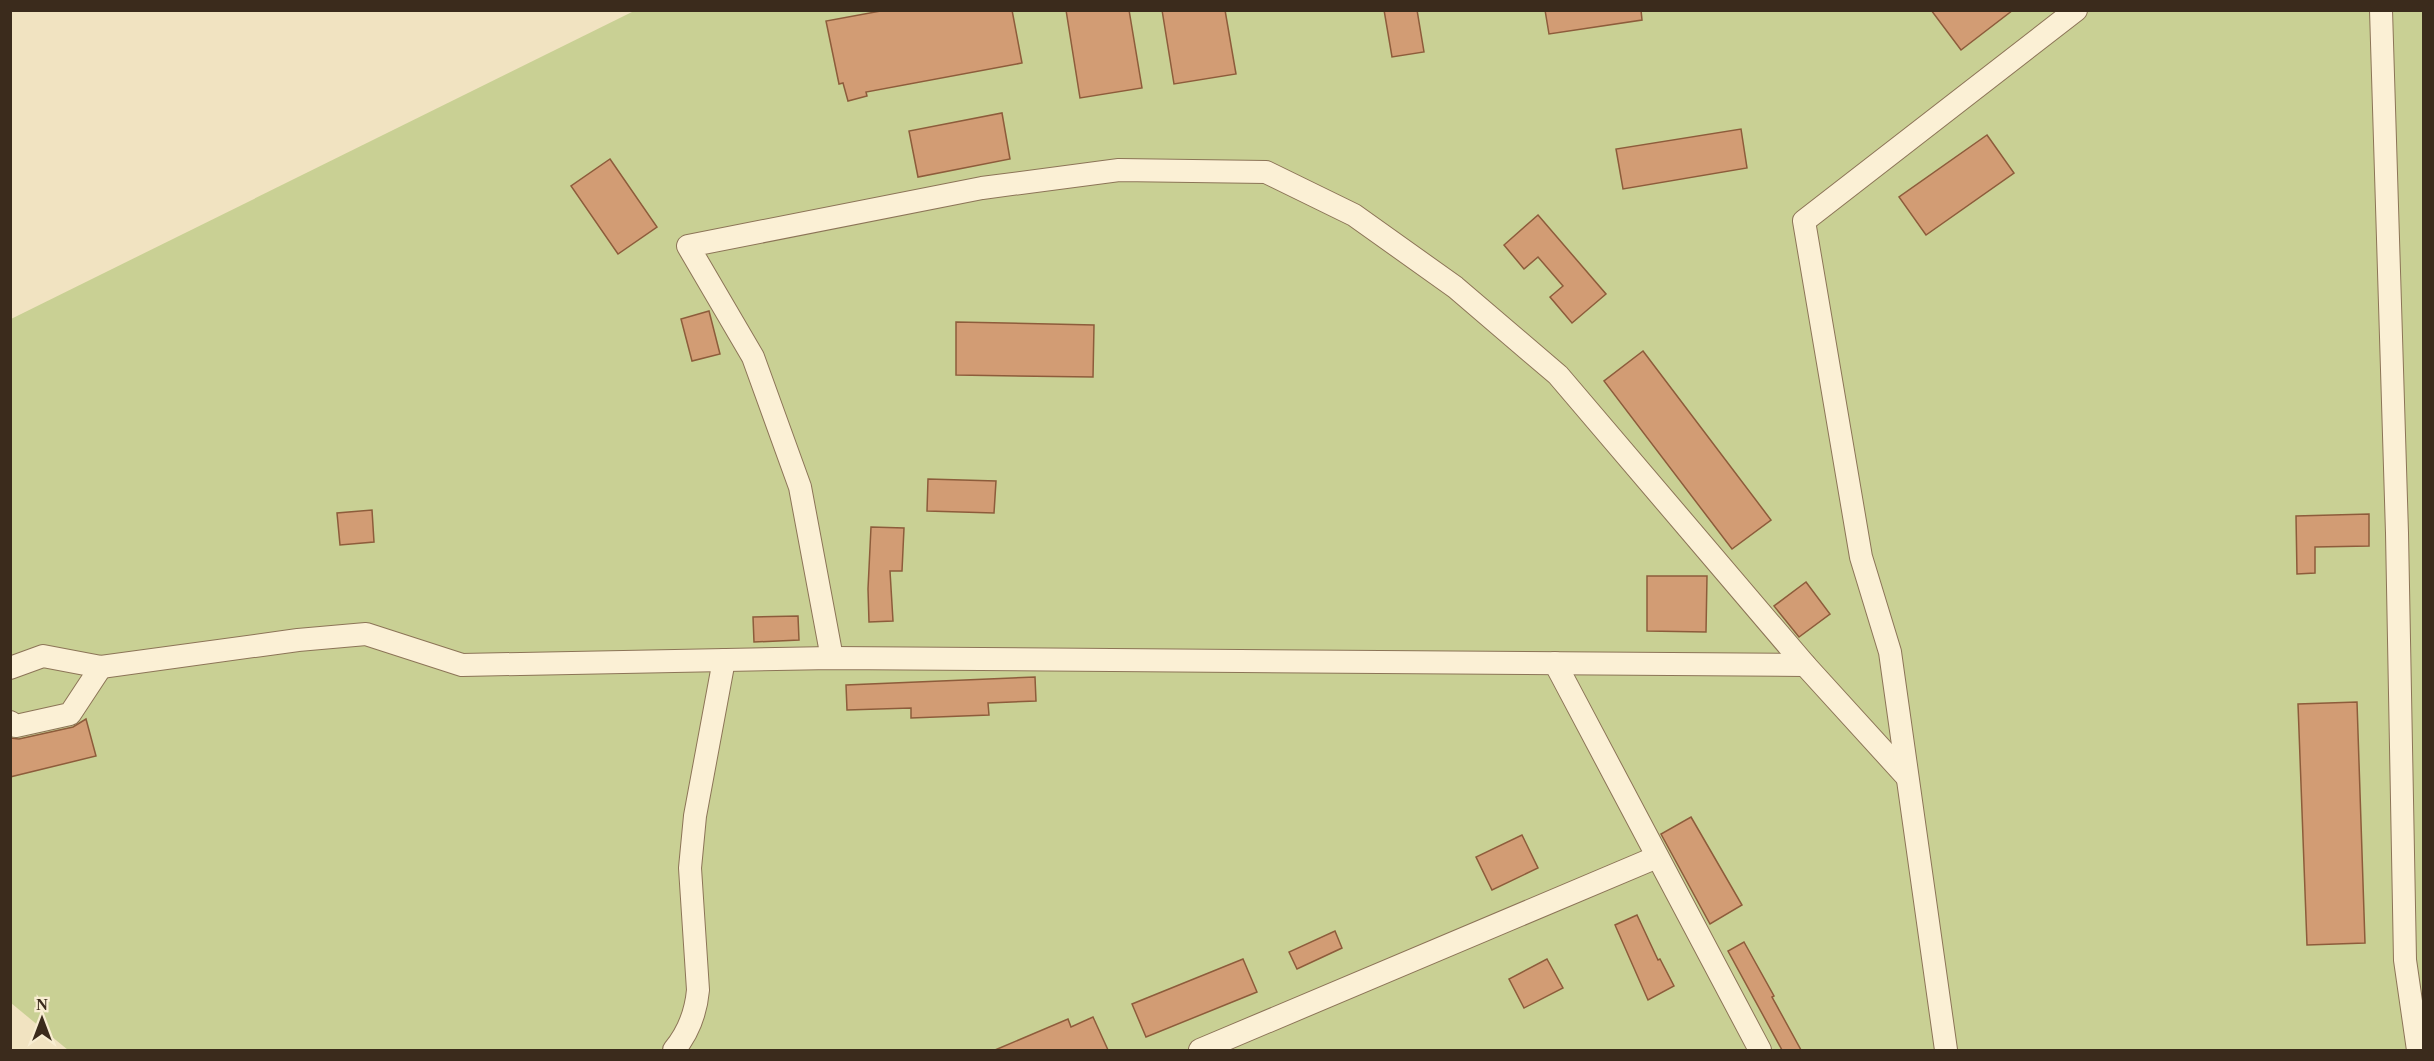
<svg xmlns="http://www.w3.org/2000/svg" width="2434" height="1061" viewBox="0 0 2434 1061" font-family="'Times New Roman',serif">
<rect width="100%" height="100%" fill="#f1e3c1"/>
<path fill="#c9d094" d="M634,11H2423V1050H68L11,1003V319Z"/>
<g fill="#d29c74" stroke="#8d5c3b" stroke-width="1.5">
<path d="M886,10H1012L1022,63L866,92L867,96L848,101L843,83L839,84L826,21Z"/>
<path d="M1066,10H1129L1142,88L1080,98Z"/>
<path d="M1162,10H1225L1236,74L1174,84Z"/>
<path d="M1384,10H1417L1424,52L1392,57Z"/>
<path d="M1545,10H1641L1642,20L1549,34Z"/>
<path d="M1931,10H2013L1961,50Z"/>
<path d="M1002,113L1010,159L918,177L909,131Z"/>
<path d="M1741,129L1747,168L1623,189L1616,149Z"/>
<path d="M1987,135L2014,173L1926,235L1899,197Z"/>
<path d="M610,159L657,227L618,254L571,186Z"/>
<path d="M1538,215L1606,294L1572,323L1550,297L1563,286L1538,257L1524,269L1504,245Z"/>
<path d="M709,311L720,354L692,361L681,319Z"/>
<path d="M956,322L1094,325L1093,377L956,375Z"/>
<path d="M1643,351L1771,520L1732,549L1604,381Z"/>
<path d="M928,479L996,481L994,513L927,511Z"/>
<path d="M372,510L374,542L340,545L337,513Z"/>
<path d="M2369,514V546L2315,547V573L2297,574L2296,516Z"/>
<path d="M871,527L904,528L902,571H890L893,621L869,622L868,589Z"/>
<path d="M1647,576H1707L1706,632L1647,631Z"/>
<path d="M1806,582L1830,614L1799,637L1774,606Z"/>
<path d="M798,616L799,640L754,642L753,617Z"/>
<path d="M1035,677L1036,701L988,703L989,715L911,718V708L847,710L846,685Z"/>
<path d="M2357,702L2365,943L2307,945L2298,704Z"/>
<path d="M86,719L96,756L10,777V738L19,739L73,727Z"/>
<path d="M1691,817L1742,905L1710,924L1661,834Z"/>
<path d="M1522,835L1538,868L1492,890L1476,857Z"/>
<path d="M1637,915L1658,960L1660,959L1674,986L1648,1000L1615,925Z"/>
<path d="M1335,931L1342,948L1297,969L1289,952Z"/>
<path d="M1744,942L1774,996L1772,997L1801,1050H1782L1728,951Z"/>
<path d="M1243,959L1257,992L1146,1037L1132,1004Z"/>
<path d="M1547,959L1563,988L1524,1008L1509,979Z"/>
<path d="M1093,1017L1108,1050H995L1068,1019L1071,1027Z"/>
</g>
<g fill="none" stroke-linecap="round" stroke-linejoin="round">
<defs>
<g id="minor">
<path d="M2381,10L2397,533L2405,960L2418,1050"/>
<path d="M832,658L800,487L753,357L688,246L982,188L1119,170L1266,172L1354,215L1455,287L1558,375L1805,665L1907,777"/>
<path d="M1555,663L1760,1050"/>
<path d="M10,668L43,656L101,667L298,640L366,634L462,665L832,658L1805,665"/>
<path d="M10,722L16,726L70,714L101,667"/>
<path d="M674,1050C688,1033 696,1012 698,990L690,868L695,816L724,660"/>
<path d="M1200,1050L1657,857"/>
<path d="M1946,1050L1890,652L1861,557L1804,221L2076,10"/>
</g>
</defs>
<use href="#minor" stroke="#8c7457" stroke-width="24"/>
<use href="#minor" stroke="#fbf0d5" stroke-width="22"/>
</g>
<rect width="2434" height="1061" fill="none" stroke="#3b2b1c" stroke-width="24"/>
<g transform="translate(42 1019)" stroke="#f8edd1" stroke-width="4.5" paint-order="stroke">
<path d="M0-4.5L10 22L0 15L-10 22Z" fill="#3b2b1c"/>
<text y="-9" font-size="16" font-weight="bold" text-anchor="middle" fill="#3b2b1c">N</text>
</g>
</svg>
